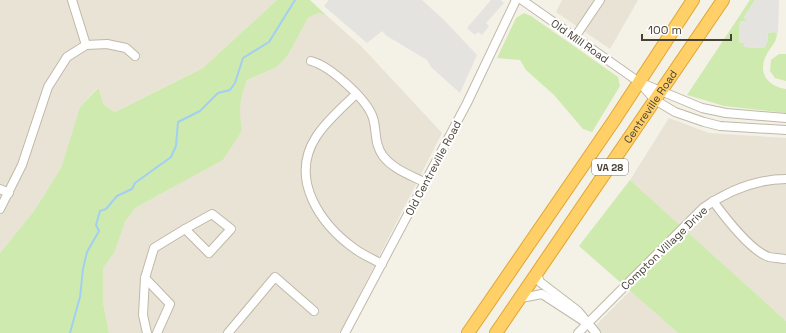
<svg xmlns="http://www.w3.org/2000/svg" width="786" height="333" viewBox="0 0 786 333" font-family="'Space Grotesk',sans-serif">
<rect width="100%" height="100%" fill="#f4f1e7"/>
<g fill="#e8e3d5">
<path d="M0,0H277L203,68L115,112L104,105L97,88L80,107L61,168L34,211L0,253Z"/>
<path d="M562,0H638L610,49L556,12Z"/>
<path d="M318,13L326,15L362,47L442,133L340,333H109L103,302V268L114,253L125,222L135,208L223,160L242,131L239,114L240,96L247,80L277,67L288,55L308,18Z"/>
<path d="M669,118L709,133L786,138V321L630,180Z"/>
<path d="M630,291L678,333H588Z"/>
</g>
<g fill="#ceeaaf">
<path d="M277,0H310L326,15L318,13L308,18L288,55L277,67L247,80C239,100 239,111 242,131L223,160L135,208L125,222L114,253L103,268V302L109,333H0V253L34,211L61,168L80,107L98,88L104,105L115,112L203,68Z"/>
<path d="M750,0H755L744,17L747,21H740L739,42L744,43V47L764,48L767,43L768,33L774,32L777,33C777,43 769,48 765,58C758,75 770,87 786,89V113L724,106L687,95Z"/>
<path d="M524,13L531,16L618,77L620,86L592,132L583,129L554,95L526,70L520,60L497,58L516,18Z"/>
<path d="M779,54H786V81L775,78L770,71L771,60Z"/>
<path d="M630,180L786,321V333H678L579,246Z"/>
</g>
<g fill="#e5e3df">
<path d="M329,0H422L445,21L477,55L460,93L431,67L427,60L387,36L382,31L367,43L324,6Z"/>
<path d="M491,0H501L504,3L486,23L489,26L482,35L478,32L475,35L467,28Z"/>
<path d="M755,0H779L778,33L774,32L768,33L767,43L764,48L744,47V43L739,42L740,21H746L744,17Z"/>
</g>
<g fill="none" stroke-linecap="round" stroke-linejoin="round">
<path stroke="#a2cff3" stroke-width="2" d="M70,333L80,297L83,269L87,252L99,231L96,225L100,211L106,209L117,196L132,189L135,183L171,157L176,146L178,122L200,111L218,93L230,90L235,83L243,58L269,42L295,0"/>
<defs>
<g id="minor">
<path d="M72,0L86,45"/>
<path d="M522,0L639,82L655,100L675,112L704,122L720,126L786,130"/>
<path d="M575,37L600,0"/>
<path d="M311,61C330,66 367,99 373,118C377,131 374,144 383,156C393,169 410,175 424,182"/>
<path d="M639,82L702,108L726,113L786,118"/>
<path d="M356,94C342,108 326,121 316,137C289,179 320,224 355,249C363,255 373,259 382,264"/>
<path d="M0,189L9,193"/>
<path d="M713,201C724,216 751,251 769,257C773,258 779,258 784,259"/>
<path d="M0,209L22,165L48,87L67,57L86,45L107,44L126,48L135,56"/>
<path d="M212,214L231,229L209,253L185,229Z"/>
<path d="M537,274L540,282L578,311L596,333"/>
<path d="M145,278L170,304L157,333"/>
<path d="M521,298L542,294L585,322"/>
<path d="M147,333L143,315L145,278L154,248L185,229"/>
<path d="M228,333L275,277L314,311"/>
<path d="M345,333L467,103L516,0"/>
<path d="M578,333L703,208C728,191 755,179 786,179"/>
</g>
<g id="highway">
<path d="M468,333L613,122L693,0"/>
<path id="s1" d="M496,333L723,0"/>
</g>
</defs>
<use href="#minor" stroke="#c0b9a9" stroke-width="10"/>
<use href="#highway" stroke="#e2a633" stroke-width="14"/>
<use href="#minor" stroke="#fff" stroke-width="8"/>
<use href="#highway" stroke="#ffd067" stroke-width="12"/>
</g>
<g text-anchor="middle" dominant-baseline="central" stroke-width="4" stroke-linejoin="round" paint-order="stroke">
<rect fill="#fff" stroke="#7f7a72" stroke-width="1" x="592" y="159" width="36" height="16" rx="3"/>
<g font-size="10" font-weight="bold" fill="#484136">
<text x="610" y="167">VA 28</text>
</g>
<g font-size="11" fill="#484136" stroke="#fff">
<text transform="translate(580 41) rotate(35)">Old Mill Road</text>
<text stroke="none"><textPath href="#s1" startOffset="274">Centreville Road</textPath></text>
<text transform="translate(433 168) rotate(-62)">Old Centreville Road</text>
<text transform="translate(664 248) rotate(-44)">Compton Village Drive</text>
</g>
</g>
<path d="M642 34v6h89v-6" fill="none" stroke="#484136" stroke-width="2"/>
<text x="648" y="34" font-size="12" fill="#484136" stroke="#ffffff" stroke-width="3" paint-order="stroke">100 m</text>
</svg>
